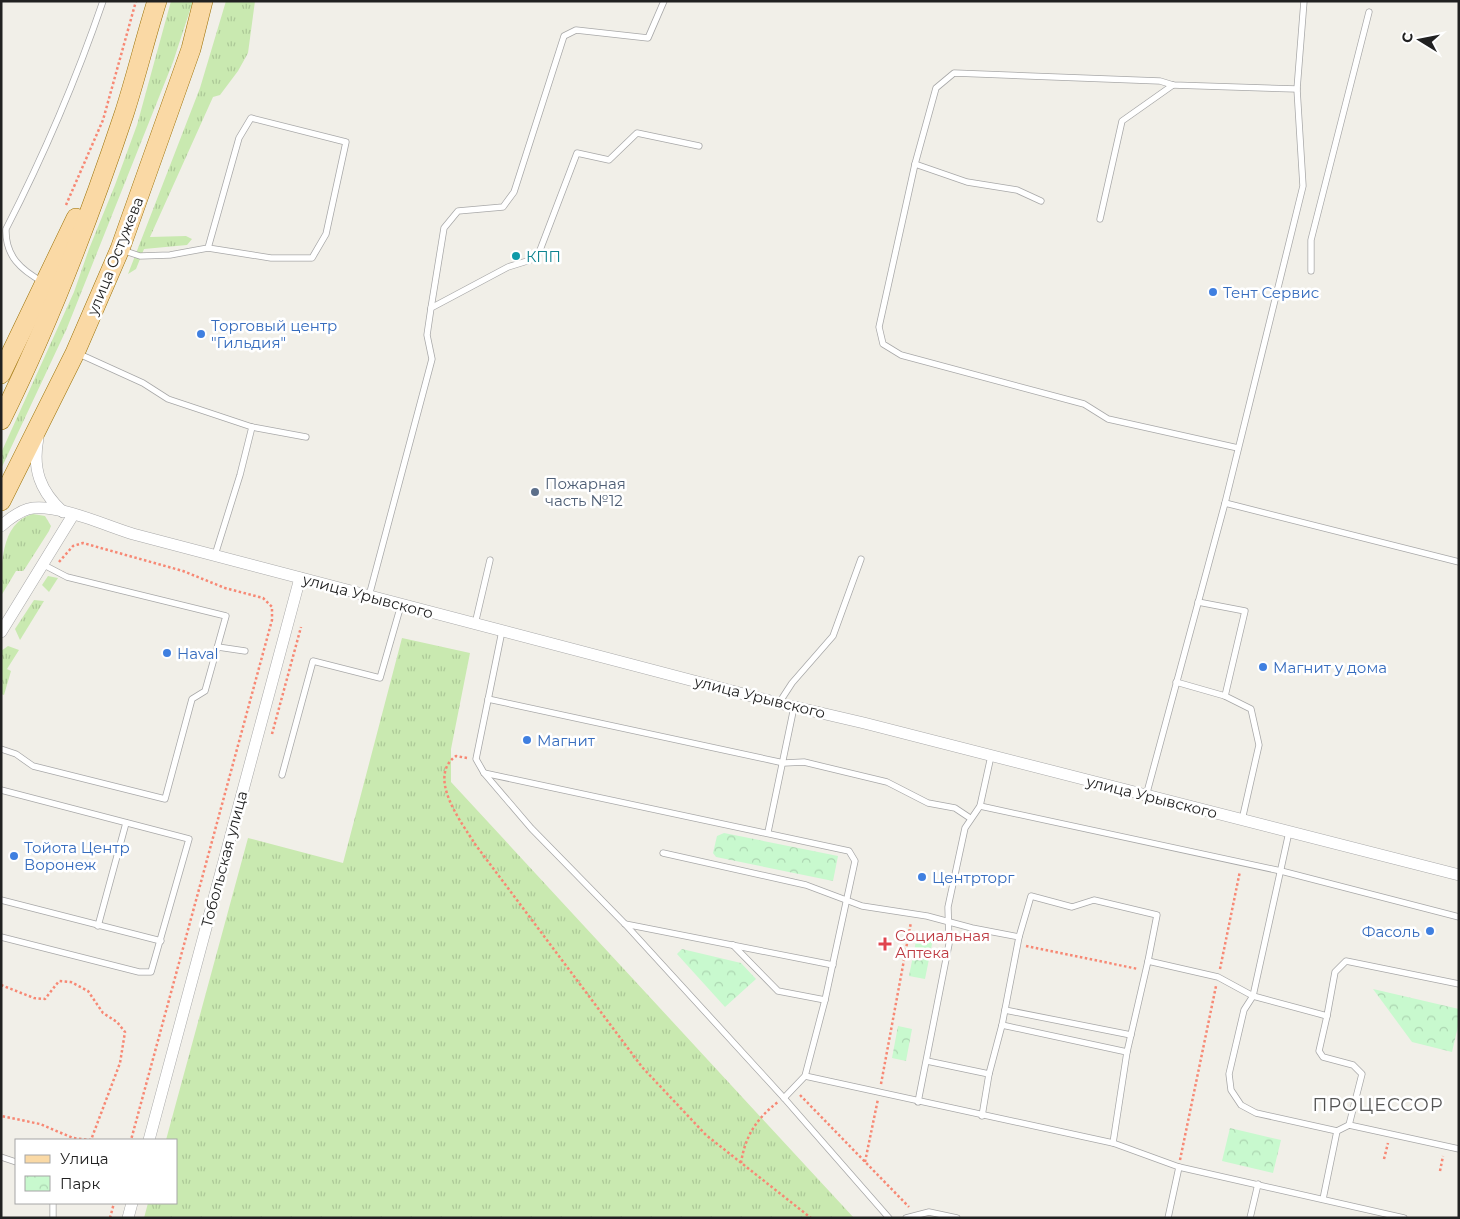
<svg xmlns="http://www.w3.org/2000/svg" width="1460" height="1219" viewBox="0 0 1460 1219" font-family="Montserrat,sans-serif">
<defs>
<pattern id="grass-tufts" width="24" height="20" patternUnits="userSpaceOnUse" patternTransform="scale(1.25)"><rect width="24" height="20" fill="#c9e9b0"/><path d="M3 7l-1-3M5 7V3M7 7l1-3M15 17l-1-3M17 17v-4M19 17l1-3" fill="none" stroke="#acc897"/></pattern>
<pattern id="park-crowns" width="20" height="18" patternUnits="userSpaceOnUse" patternTransform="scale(1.25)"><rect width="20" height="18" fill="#c8f9ce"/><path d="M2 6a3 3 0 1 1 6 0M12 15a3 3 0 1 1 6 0" fill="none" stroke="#acd5b1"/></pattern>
</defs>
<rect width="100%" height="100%" fill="#f1efe8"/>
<g fill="url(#grass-tufts)">
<path d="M171,1H193L173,62L67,328L1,469V453L74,292L89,249L115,185L137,125Z"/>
<path d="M226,1H255L248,53L238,71L220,95L213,97L150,237L186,236L192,239L187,245L144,249L136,269L128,274L200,88Z"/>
<path d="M33,514L45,516L51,526L49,531L26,567L23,571H16L1,596C1,568 0,522 33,514Z"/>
<path d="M48,576L58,578L49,592L42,585Z"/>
<path d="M34,600L44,601L20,640L15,629Z"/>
<path d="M402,638L470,653L451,749V782L854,1218H144L148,1203H176V1140H166L248,838L343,863Z"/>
<path d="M8,646L19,650L7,669L11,671L4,695L1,694V651Z"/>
</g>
<g fill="url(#park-crowns)">
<path d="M724,833L838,856L833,881L716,857L713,853L717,836Z"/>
<path d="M918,931L934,934L925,979L909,976Z"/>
<path d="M682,949L741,963L756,979L725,1007L677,954Z"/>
<path d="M1373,989L1459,1009V1022L1452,1052L1412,1042Z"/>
<path d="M898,1026L912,1029L906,1061L892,1058Z"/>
<path d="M1230,1128L1281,1140L1273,1173L1222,1161Z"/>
</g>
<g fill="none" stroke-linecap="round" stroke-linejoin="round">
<defs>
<g id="service">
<path d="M915,164L967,182L1017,190L1041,201"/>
<path d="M1100,219L1122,121L1173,85"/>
<path d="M122,250L140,256L170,255L208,248L271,258H312L326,234L346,142L251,118L239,138L208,248"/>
<path d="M1311,271V240L1369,12"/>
<path d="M43,282C21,270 5,256 6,229C44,155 76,80 103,1"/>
<path d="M431,308L444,228L458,211L503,207L514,192L564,36L576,30L648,38L664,1"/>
<path d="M77,353L143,383L168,399L252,427L306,437"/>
<path d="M1238,448L1108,419L1084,404L901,355L883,344L879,327L915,164L936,88L954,73L1160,81L1173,85L1297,89"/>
<path d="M1225,503L1459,562"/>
<path d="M215,555L240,475L252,427"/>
<path d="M369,596L432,359L427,335L431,308L508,267L537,258L577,153L609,160L637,133L699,146"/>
<path d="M1198,602L1245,611L1225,696"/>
<path d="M475,624L490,560"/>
<path d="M502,631L476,759L484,773L531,828L625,924L784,1098L889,1218"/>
<path d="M218,647L245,651"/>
<path d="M1176,682L1225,696L1251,709L1259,745L1242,820"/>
<path d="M488,699L784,763L804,762L887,782L928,803L955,808L970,818"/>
<path d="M779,703L792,683L833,636L861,559"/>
<path d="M1,749L16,754L33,766L165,799L192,699L205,691L226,616L67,577L44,565"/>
<path d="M484,773L849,851L855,861L825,1000L805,1076L784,1098"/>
<path d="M282,775L313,661L380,678L401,605"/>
<path d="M1,790L189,839L151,972H139L1,937"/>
<path d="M1146,796L1225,503L1303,186L1297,89L1304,1"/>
<path d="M980,806L1281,871L1459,917"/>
<path d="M768,832L794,707"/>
<path d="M1289,832L1253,996L1244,1010L1229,1074L1231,1090L1241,1105L1256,1113L1337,1131L1323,1199"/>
<path d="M663,853L806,885L862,906L927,916L972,928L1019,937L1002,1025L989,1074L927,1061"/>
<path d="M1,900L161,941"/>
<path d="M625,924L833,965"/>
<path d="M98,926L126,823"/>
<path d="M1019,937L1031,896L1072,907L1094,900L1157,915L1148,961"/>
<path d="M733,945L778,991L825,1000"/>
<path d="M1005,1010L1131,1035"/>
<path d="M1327,1016L1319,1051L1323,1057L1353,1065L1362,1074L1349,1125"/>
<path d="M1002,1025L1127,1052"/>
<path d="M805,1076L1113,1143L1179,1167L1404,1218"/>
<path d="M918,1102L949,944L948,907L965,828L980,806L991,756"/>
<path d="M982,1116L989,1074"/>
<path d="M1337,1131L1349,1125L1459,1149"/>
<path d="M1113,1143L1127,1052L1148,961L1218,977L1253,996L1327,1016L1335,972L1346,961L1459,984"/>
<path d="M1,1157L16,1162"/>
<path d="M53,1203V1218"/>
<path d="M906,1218L929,1212L957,1218"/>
<path d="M1168,1218L1179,1167"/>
<path d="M1250,1218L1258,1184"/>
</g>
<g id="minor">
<path d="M38,438C32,469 40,491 63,512"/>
<path d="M1,526C9,519 18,512 28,509C55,502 106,526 133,534L778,703L864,723L1459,875"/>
<path d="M1,632L73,515"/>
<path d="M149,1140L300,578"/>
<path d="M128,1218L132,1203"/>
</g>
<g id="primary">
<path d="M1,374L76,218"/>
<path d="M1,420C50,321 89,219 124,114C136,77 145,39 157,1"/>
<path d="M1,501L75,353L120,249L191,49L203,1"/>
</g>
</defs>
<use href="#service" stroke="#a8a8a8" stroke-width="7"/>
<use href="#minor" stroke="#a8a8a8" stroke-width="12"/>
<use href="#primary" stroke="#9b7004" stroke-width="20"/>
<g stroke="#f78874" stroke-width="2.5" stroke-dasharray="2.5 2.5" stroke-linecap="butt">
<path d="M66,205L103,120L136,1"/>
<path d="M59,562L73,546L83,543L183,571L225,588L263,598L272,607V620L131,1140"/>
<path d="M272,734L301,627"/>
<path d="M467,758L456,756C426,777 462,823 475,844L642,1067L706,1135L811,1218"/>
<path d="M1026,946L1138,969"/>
<path d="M1220,969L1240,871"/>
<path d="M1,985L34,998L45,999L59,981L71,982L88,991L103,1013L117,1022L125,1032L120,1063L91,1140L73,1138L40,1124L1,1116"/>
<path d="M881,1084L911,922"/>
<path d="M800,1095L909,1207"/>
<path d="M1384,1159L1388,1143"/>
<path d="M1180,1160L1216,986"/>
<path d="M865,1162L878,1099"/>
<path d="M741,1163C745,1136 757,1118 778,1102"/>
<path d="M1440,1171L1443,1156"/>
<path d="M110,1218L114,1203"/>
</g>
<use href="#service" stroke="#fff" stroke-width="5.5"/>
<use href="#minor" stroke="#fff" stroke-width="11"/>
<use href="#primary" stroke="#fad9a5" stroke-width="19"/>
</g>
<circle fill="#0f9aa8" stroke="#fff" stroke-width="2" cx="516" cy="256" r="5"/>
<g fill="#3f7fe0" stroke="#fff" stroke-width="2">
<circle cx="1213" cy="292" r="5"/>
<circle cx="201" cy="334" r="5"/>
<circle cx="167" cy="653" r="5"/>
<circle cx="1263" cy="667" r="5"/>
<circle cx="527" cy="740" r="5"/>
<circle cx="14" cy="856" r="5"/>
<circle cx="922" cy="877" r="5"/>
<circle cx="1430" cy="931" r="5"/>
</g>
<circle fill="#5c6f8a" stroke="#fff" stroke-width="2" cx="535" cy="492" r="5"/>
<path fill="#e0444e" stroke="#fff" stroke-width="2" d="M882.5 936.5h5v5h5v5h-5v5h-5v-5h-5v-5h5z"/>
<g text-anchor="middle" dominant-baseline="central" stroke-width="5" stroke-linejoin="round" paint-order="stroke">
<g font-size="15" fill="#212121" stroke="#fff">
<text transform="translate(115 256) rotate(-68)">улица Остужева</text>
<text transform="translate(368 596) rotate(15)">улица Урывского</text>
<text transform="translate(760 697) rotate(14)">улица Урывского</text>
<text transform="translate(1152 797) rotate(14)">улица Урывского</text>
<text transform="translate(224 859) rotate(-75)">Тобольская улица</text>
</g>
<g font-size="15" fill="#0d838f" stroke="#fff" text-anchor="start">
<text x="526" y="256">КПП</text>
</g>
<g font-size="15" fill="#366cbe" stroke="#fff" text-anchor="start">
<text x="1223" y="292">Тент Сервис</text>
<text x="211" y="325">Торговый центр<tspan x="211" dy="17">"Гильдия"</tspan></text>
<text x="177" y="653">Haval</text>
<text x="1273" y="667">Магнит у дома</text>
<text x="537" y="740">Магнит</text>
<text x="24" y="847">Тойота Центр<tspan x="24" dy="17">Воронеж</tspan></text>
<text x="932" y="877">Центрторг</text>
<text x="1420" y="931" text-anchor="end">Фасоль</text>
</g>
<g font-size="15" fill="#4e5e75" stroke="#fff" text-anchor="start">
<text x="545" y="483">Пожарная<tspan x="545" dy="17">часть №12</tspan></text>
</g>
<g font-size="15" fill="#be3a42" stroke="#fff" text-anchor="start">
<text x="895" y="935">Социальная<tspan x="895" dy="17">Аптека</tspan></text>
</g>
<g font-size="18" letter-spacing="1" fill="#545454" stroke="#fff">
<text x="1378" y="1105">ПРОЦЕССОР</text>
</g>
</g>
<rect width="1460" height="1219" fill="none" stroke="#212121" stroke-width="5"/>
<rect x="15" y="1139" width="162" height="65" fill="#ffffff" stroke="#a6a6a6"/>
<rect x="25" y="1155" width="25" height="8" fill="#fad9a5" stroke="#a6a6a6"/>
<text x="60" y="1164" font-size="15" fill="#212121">Улица</text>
<rect x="25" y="1176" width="25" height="15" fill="url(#park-crowns)" stroke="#a6a6a6"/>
<text x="60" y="1189" font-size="15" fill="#212121">Парк</text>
<g transform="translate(1420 40) rotate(280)" stroke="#ffffff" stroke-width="4" paint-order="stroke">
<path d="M0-4L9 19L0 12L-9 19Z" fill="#212121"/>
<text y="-8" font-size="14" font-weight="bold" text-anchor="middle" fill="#212121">С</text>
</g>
</svg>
